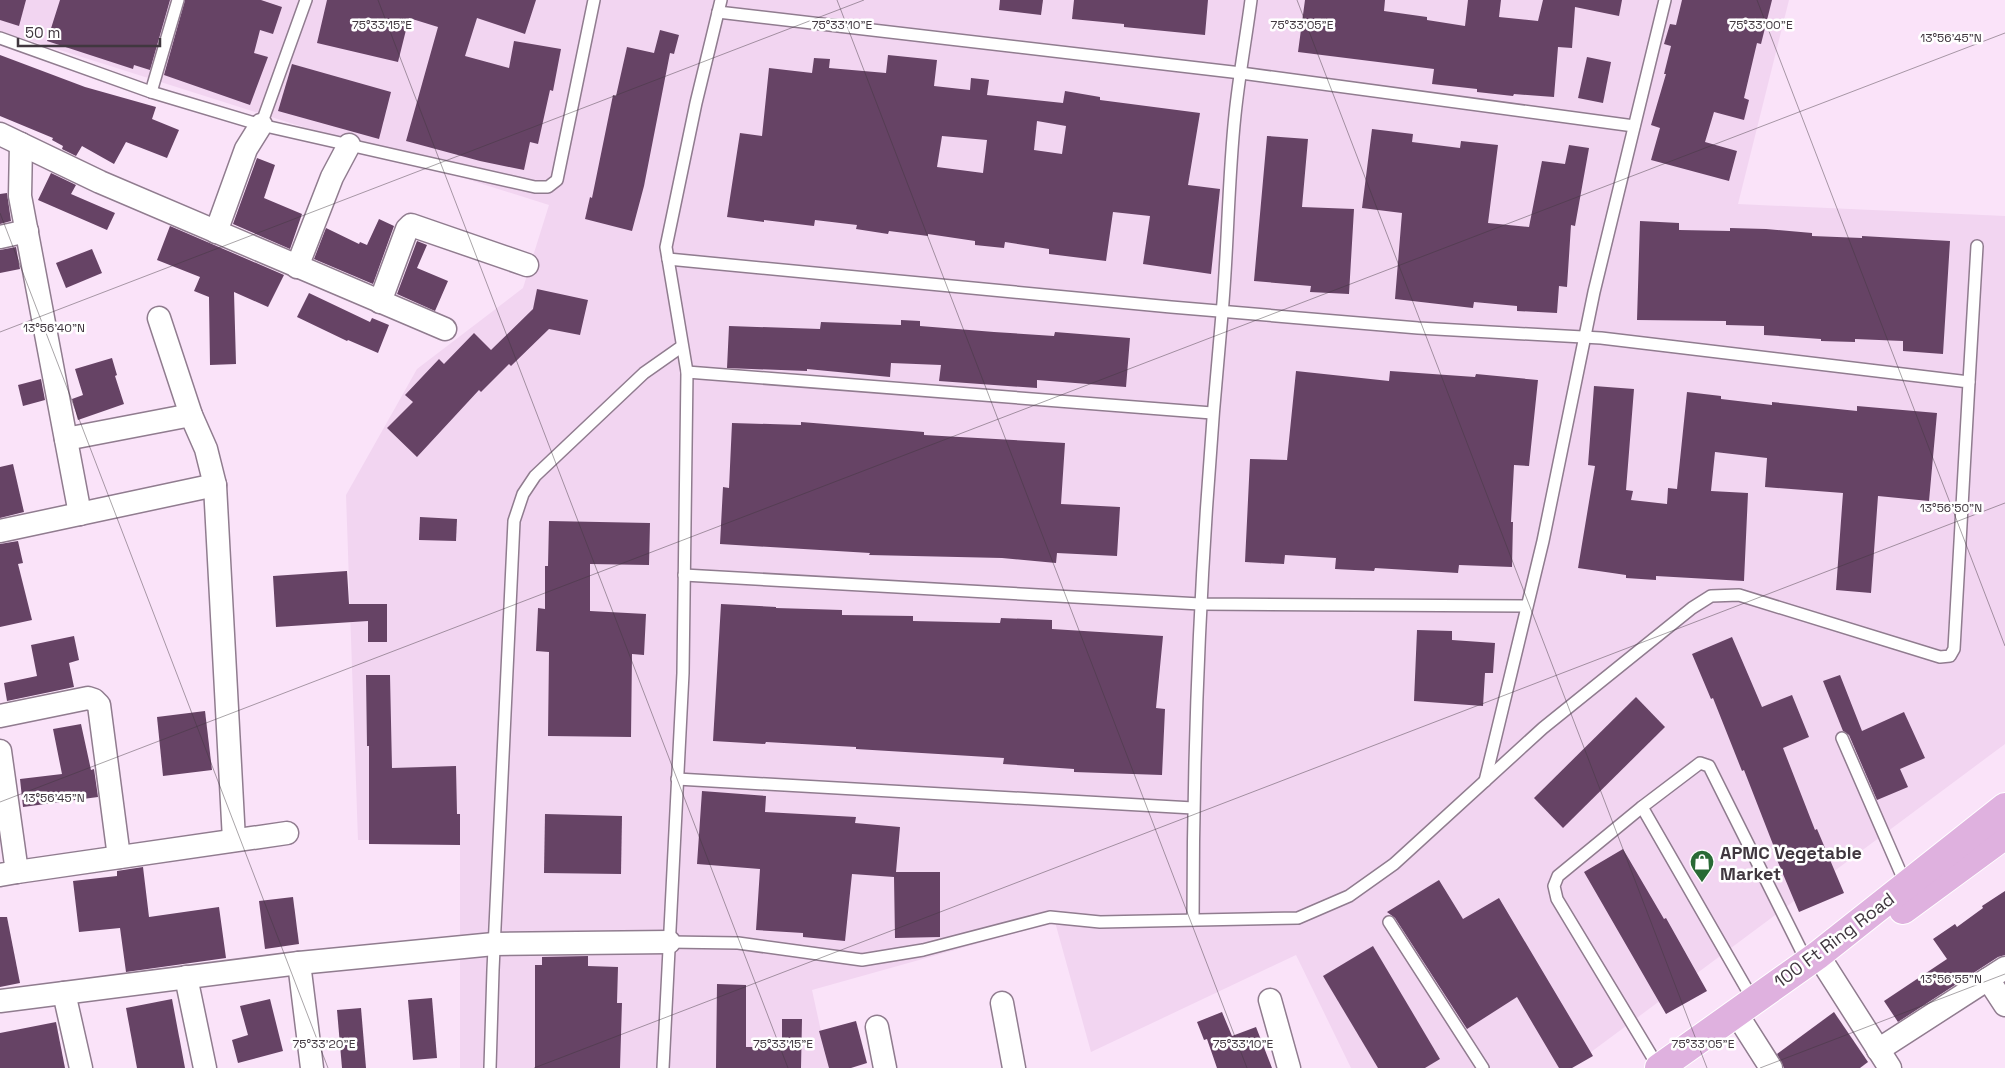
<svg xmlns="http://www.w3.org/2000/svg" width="2005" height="1068" viewBox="0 0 2005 1068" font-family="'Space Grotesk',sans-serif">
<rect width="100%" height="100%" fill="#fae3f9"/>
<path fill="#f2d5f1" d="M0,0H1789L1738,204L2005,216V744L1583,1058L1558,1068H1351L1296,955L1091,1052L1055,922L812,990L829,1068H460V840H358L346,495L417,369L523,288L549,205L0,31Z"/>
<g fill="#664365" fill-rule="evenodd">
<path d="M0,0H26L19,26L0,20Z"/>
<path d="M60,0H170L150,70L134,65L133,69L47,41Z"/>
<path d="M185,0H261L282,7L273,34L260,30L254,53L268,57L250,105L164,75Z"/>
<path d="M327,0H536L525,34L477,18L465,56L509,68L514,41L561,49L553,91L550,90L538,144L530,142L524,170L480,161L406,141L438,27L409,18L398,62L317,43Z"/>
<path d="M1000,0H1043L1041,15L999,10Z"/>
<path d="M1074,0H1208L1205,35L1124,27V24L1072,19Z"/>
<path d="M1305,0H1385L1384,11L1427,17V20L1465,26L1468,0H1501L1499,17L1538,21L1543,0H1622L1619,16L1575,7L1572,48L1558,47L1554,97L1514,94L1513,96L1477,92V89L1432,84L1434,69L1298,52Z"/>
<path d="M1682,0H1772L1761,44L1757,43L1744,98L1749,100L1744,120L1714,112L1705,142L1737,151L1729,181L1651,160L1660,128L1651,125L1666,74H1664L1671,46L1664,44L1670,24L1676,25Z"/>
<path d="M660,30L679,35L674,54L670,53L644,186L632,231L585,219L590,197L592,198L613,95L616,96L627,47L654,53Z"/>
<path d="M0,55L85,87L156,107L152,119L179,130L167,158L126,142L114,164L82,146L76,156L62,149L63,146L52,140L53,138L0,116Z"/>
<path d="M888,55L937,60L934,86L970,90L971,78L989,80L987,95L1063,103L1065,91L1100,97V100L1200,113L1188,185L1220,189L1211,274L1143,264L1150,216L1113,212L1106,261L1049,254V249L1005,242L1004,248L975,245V241L928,234V236L889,231L888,234L856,229L857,225L815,220L814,226L764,220V222L727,217L740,133L762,136L769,68L812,73L814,58L830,59L829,68L886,73ZM1037,121L1066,126L1062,154L1034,150ZM942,136L987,140L983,173L937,167Z"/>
<path d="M1587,57L1611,62L1603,103L1578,98Z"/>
<path d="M292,64L391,92L379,139L278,111Z"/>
<path d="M1372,129L1413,134L1412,142L1460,148L1461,141L1498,145L1488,223L1529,227L1542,161L1565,164L1569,145L1589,148L1575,226L1571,225L1567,287L1559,286L1557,313L1517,311V306L1474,302L1473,308L1395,299L1402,213L1362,208Z"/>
<path d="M1267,136L1308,139L1302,207L1354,209L1349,294L1310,292L1311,286L1254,281Z"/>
<path d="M257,158L275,165L264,198L302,214L290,249L233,224Z"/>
<path d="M51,173L76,185L71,194L115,213L107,230L38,200Z"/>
<path d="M7,193L11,221L0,224V194Z"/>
<path d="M379,219L394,226L373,284L314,259L326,228L359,244L360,242L367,245Z"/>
<path d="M1640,221L1679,223V230L1730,231V228L1766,229L1812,233V236L1862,238V236L1950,241L1943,354L1903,351V341L1855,339V342L1821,341V339L1764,335V326L1726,325V321L1637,320Z"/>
<path d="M170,226L284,275L268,307L234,292L236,364L210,365L209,297L194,291L200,277L157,260Z"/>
<path d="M417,241L427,245L417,268L448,281L435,311L397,294Z"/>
<path d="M16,247L20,269L0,273V250Z"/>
<path d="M92,249L102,273L66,288L56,263Z"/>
<path d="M537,289L588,300L580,335L549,329L511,366L509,364L481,392L479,390L417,457L387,428L413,402L405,395L439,359L444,364L474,333L491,350L533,309Z"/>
<path d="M309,293L370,322L372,318L389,325L378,353L348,340L347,341L297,317Z"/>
<path d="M901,320L920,321V326L994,332L1054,336L1055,332L1130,338L1126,387L1037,380V388L939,381L941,365L891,363L890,377L807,369V371L727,368L729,326L820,329L821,322L901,325Z"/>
<path d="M112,358L117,375L115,376L124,404L78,420L72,399L83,395L75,369Z"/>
<path d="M1296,371L1389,381L1390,371L1475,377L1476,374L1538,380L1529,466L1514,465L1511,522H1513L1512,567L1459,565L1458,573L1375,568L1374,571L1335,569L1336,558L1285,555L1284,564L1245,562L1250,459L1287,460Z"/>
<path d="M41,379L45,400L23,406L18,385Z"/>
<path d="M1594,386L1634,389L1626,490L1633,491L1631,500L1667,504L1668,488L1677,489L1687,392L1721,396V399L1772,405V402L1857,411V406L1937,413L1929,501L1878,496L1871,593L1836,590L1843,493L1765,487L1767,458L1715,452L1711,491L1748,493L1744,581L1656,576V580L1626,578V575L1578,568L1595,466L1588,465Z"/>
<path d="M801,422L924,432V435L1065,443L1061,504L1120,507L1117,556L1057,553L1056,563L1002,558L869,555L870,553L720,544L723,487L729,488L732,423L801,425Z"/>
<path d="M13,464L24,512L0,518V467Z"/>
<path d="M420,517L457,519L456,541L419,540Z"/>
<path d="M549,521L650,523L649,565L590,564V611L646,614L644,655L632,654L631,737L548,736L549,652L536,651L538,608L545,609V566H548Z"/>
<path d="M18,541L23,563L18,564L32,620L0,627V544Z"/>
<path d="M347,571L349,604H387V642H368V621L276,627L273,576Z"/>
<path d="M721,604L776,607V608L842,610V615L913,616V621L1000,623L1001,618L1052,620V629L1163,636L1156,708L1165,709L1162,775L1074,772V769L1003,764L1004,758L856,749V747L766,742L765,744L713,741Z"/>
<path d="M1417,630L1452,631V640L1495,643L1493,673H1485L1483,706L1414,701Z"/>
<path d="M74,636L79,660L69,663L74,687L7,701L4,683L37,676L31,645Z"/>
<path d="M1732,637L1762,707L1792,695L1809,737L1783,748L1815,830L1817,829L1844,893L1799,912L1772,848L1774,847L1744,770L1742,771L1713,698L1711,699L1692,654Z"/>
<path d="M366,675H390L392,768L456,766L457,814H460V845L369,844V746H367Z"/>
<path d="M1840,675L1862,731L1904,712L1925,758L1900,769L1908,787L1877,800L1849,735L1843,731L1823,681Z"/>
<path d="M1636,697L1665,727L1563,828L1534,798Z"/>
<path d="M205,711L212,770L163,776L157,717Z"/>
<path d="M81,724L91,770L94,769L98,797L23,807L20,779L62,774L53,729Z"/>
<path d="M702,791L766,796L765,812L856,817L855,823L900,827L896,872H940V937L895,938L894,877L852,874L845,941L803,937V933L756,930L760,869L697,864Z"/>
<path d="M545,814L622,816L621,874L544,873Z"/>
<path d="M1623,849L1664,919L1666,918L1707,991L1666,1014L1584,872Z"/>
<path d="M143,867L149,917L219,907L226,958L126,972L120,928L79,932L73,881L117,876V871Z"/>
<path d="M1439,880L1463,919L1499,898L1593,1056L1572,1068H1559L1517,997L1467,1029L1395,918L1387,912Z"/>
<path d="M2005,891V955L1998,957L1898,1022L1884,1001L1947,959L1933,939L1955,924L1957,927L1983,908L1982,906Z"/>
<path d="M293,897L299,944L265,949L259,901Z"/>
<path d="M0,917H7L20,983L0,987Z"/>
<path d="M1373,946L1440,1059L1425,1068H1378L1323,976Z"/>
<path d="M588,956V966L618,967L617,1003H622L620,1068H535V965H542V957Z"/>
<path d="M717,984L746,985V1047H782V1019H802L801,1068H716Z"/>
<path d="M432,998L437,1058L413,1060L408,1000Z"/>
<path d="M172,999L185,1068H137L126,1008Z"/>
<path d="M270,999L283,1051L238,1063L232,1040L248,1035L240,1006Z"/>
<path d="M361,1008L366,1068H342L337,1010Z"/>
<path d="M1222,1012L1232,1036L1256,1027L1272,1068H1217L1207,1039L1204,1040L1197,1022Z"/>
<path d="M1834,1012L1868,1062L1860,1068H1784L1777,1054Z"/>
<path d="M856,1021L867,1063L851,1068H829L819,1031Z"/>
<path d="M56,1022L65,1068H0V1033Z"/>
</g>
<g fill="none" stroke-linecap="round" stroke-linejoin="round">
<defs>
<g id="service">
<path d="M718,12L1241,73L1634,126"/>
<path d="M0,38L151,92L261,125L535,187H548L557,180L594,0"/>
<path d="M151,92L178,0"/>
<path d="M261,125L306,0"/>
<path d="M668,259L1171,307L1418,328L1601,338L1969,382L1954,649L1950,656L1940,657L1739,595L1711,596L1692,608L1543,728L1394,864L1349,896L1298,918L1100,922L1050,917L923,950L862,960L738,943L669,942"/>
<path d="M687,372L1212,413"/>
<path d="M1969,382L1977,246"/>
<path d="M684,575L1200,604L1526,606"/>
<path d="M1842,738L1906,885"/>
<path d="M677,779L1193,808"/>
<path d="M1485,781L1543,541L1594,292L1665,0"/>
<path d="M1642,807L1753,1000"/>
<path d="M1193,920C1193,717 1203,515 1222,314C1228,248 1228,181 1235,115C1239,76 1246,38 1251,0"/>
<path d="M1389,922L1483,1068"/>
<path d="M490,1068L493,970L514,521L523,494L535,476L644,373L681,347"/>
<path d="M663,1068L683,673L687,372L666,247L696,103L721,0"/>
<path d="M1659,1068L1557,899L1554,886L1558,876L1642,807L1700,763L1709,766L1807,962"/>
</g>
<g id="minor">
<path d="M0,134L100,182L445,329"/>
<path d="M21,144L20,196L80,514"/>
<path d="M216,232L246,149L261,125"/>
<path d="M0,237L27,231"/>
<path d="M297,267L332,177L349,145"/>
<path d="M380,302L407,229L411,225L527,265"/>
<path d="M159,318L191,415L206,449L215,485L234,840"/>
<path d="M66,439L191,415"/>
<path d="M0,531L215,485"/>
<path d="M0,716L88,698L94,700L99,705L119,857"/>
<path d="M0,751L17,872L0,875"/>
<path d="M17,872L287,833"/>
<path d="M1818,955L1890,1068"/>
<path d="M299,963L312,1068"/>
<path d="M186,977L205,1068"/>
<path d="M1988,979L2005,1005"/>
<path d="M64,993L81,1068"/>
<path d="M1270,1000L1289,1068"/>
<path d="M0,1001L299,963L494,944L669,942"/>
<path d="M1002,1003L1014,1068"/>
<path d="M1743,1024L1771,1068"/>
<path d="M877,1027L885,1068"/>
<path d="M1878,1050L2005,968"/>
</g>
<g id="primary">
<path d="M1903,910L2005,835"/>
<path d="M1659,1068L1818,955L2005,807"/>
</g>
</defs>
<use href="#service" stroke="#907c8f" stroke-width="14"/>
<use href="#minor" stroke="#907c8f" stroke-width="25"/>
<use href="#primary" stroke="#fff" stroke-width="30"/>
<use href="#service" stroke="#fff" stroke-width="11"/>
<use href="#minor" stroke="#fff" stroke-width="22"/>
<use href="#primary" stroke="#dfb1df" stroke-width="28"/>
</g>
<path fill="none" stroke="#40373f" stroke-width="1" stroke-opacity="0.45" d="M378,0L788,1068M837,0L1247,1068M1297,0L1707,1068M1757,0L2005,646M0,213L328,1068M0,332L864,0M0,802L2005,33M534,1068L2005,503M1760,1068L2005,974"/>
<defs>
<symbol id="shop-pin" viewBox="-11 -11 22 30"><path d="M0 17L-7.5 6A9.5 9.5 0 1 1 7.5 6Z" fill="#296a35" stroke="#fff"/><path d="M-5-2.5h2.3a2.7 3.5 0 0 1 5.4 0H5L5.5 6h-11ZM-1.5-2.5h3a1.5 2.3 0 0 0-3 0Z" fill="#fff"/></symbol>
</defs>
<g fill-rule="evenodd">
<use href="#shop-pin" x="1688" y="848" width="28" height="38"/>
</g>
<g text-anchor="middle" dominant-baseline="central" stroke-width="5" stroke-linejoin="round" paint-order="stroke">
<g font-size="18" font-weight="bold" fill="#40373f" stroke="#fff" text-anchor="start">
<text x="1720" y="852">APMC Vegetable<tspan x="1720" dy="21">Market</tspan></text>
</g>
<g font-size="18" fill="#40373f" stroke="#fff">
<text transform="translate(1834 940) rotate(-37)">100 Ft Ring Road</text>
</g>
</g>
<g font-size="12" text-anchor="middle" fill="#40373f" stroke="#fff" stroke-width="5" stroke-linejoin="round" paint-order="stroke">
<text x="382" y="29">75°33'15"E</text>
<text x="842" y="29">75°33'10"E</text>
<text x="1302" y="29">75°33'05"E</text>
<text x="1761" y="29">75°33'00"E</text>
<text x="1951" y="42">13°56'45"N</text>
<text x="54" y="332">13°56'40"N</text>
<text x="1951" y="512">13°56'50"N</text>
<text x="54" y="802">13°56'45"N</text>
<text x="1951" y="983">13°56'55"N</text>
<text x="324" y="1048">75°33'20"E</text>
<text x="783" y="1048">75°33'15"E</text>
<text x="1243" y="1048">75°33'10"E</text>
<text x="1703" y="1048">75°33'05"E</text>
</g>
<path d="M18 38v8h142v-8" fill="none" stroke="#40373f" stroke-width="2.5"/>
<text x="25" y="38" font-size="15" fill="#40373f" stroke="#ffffff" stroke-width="4" paint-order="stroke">50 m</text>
</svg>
